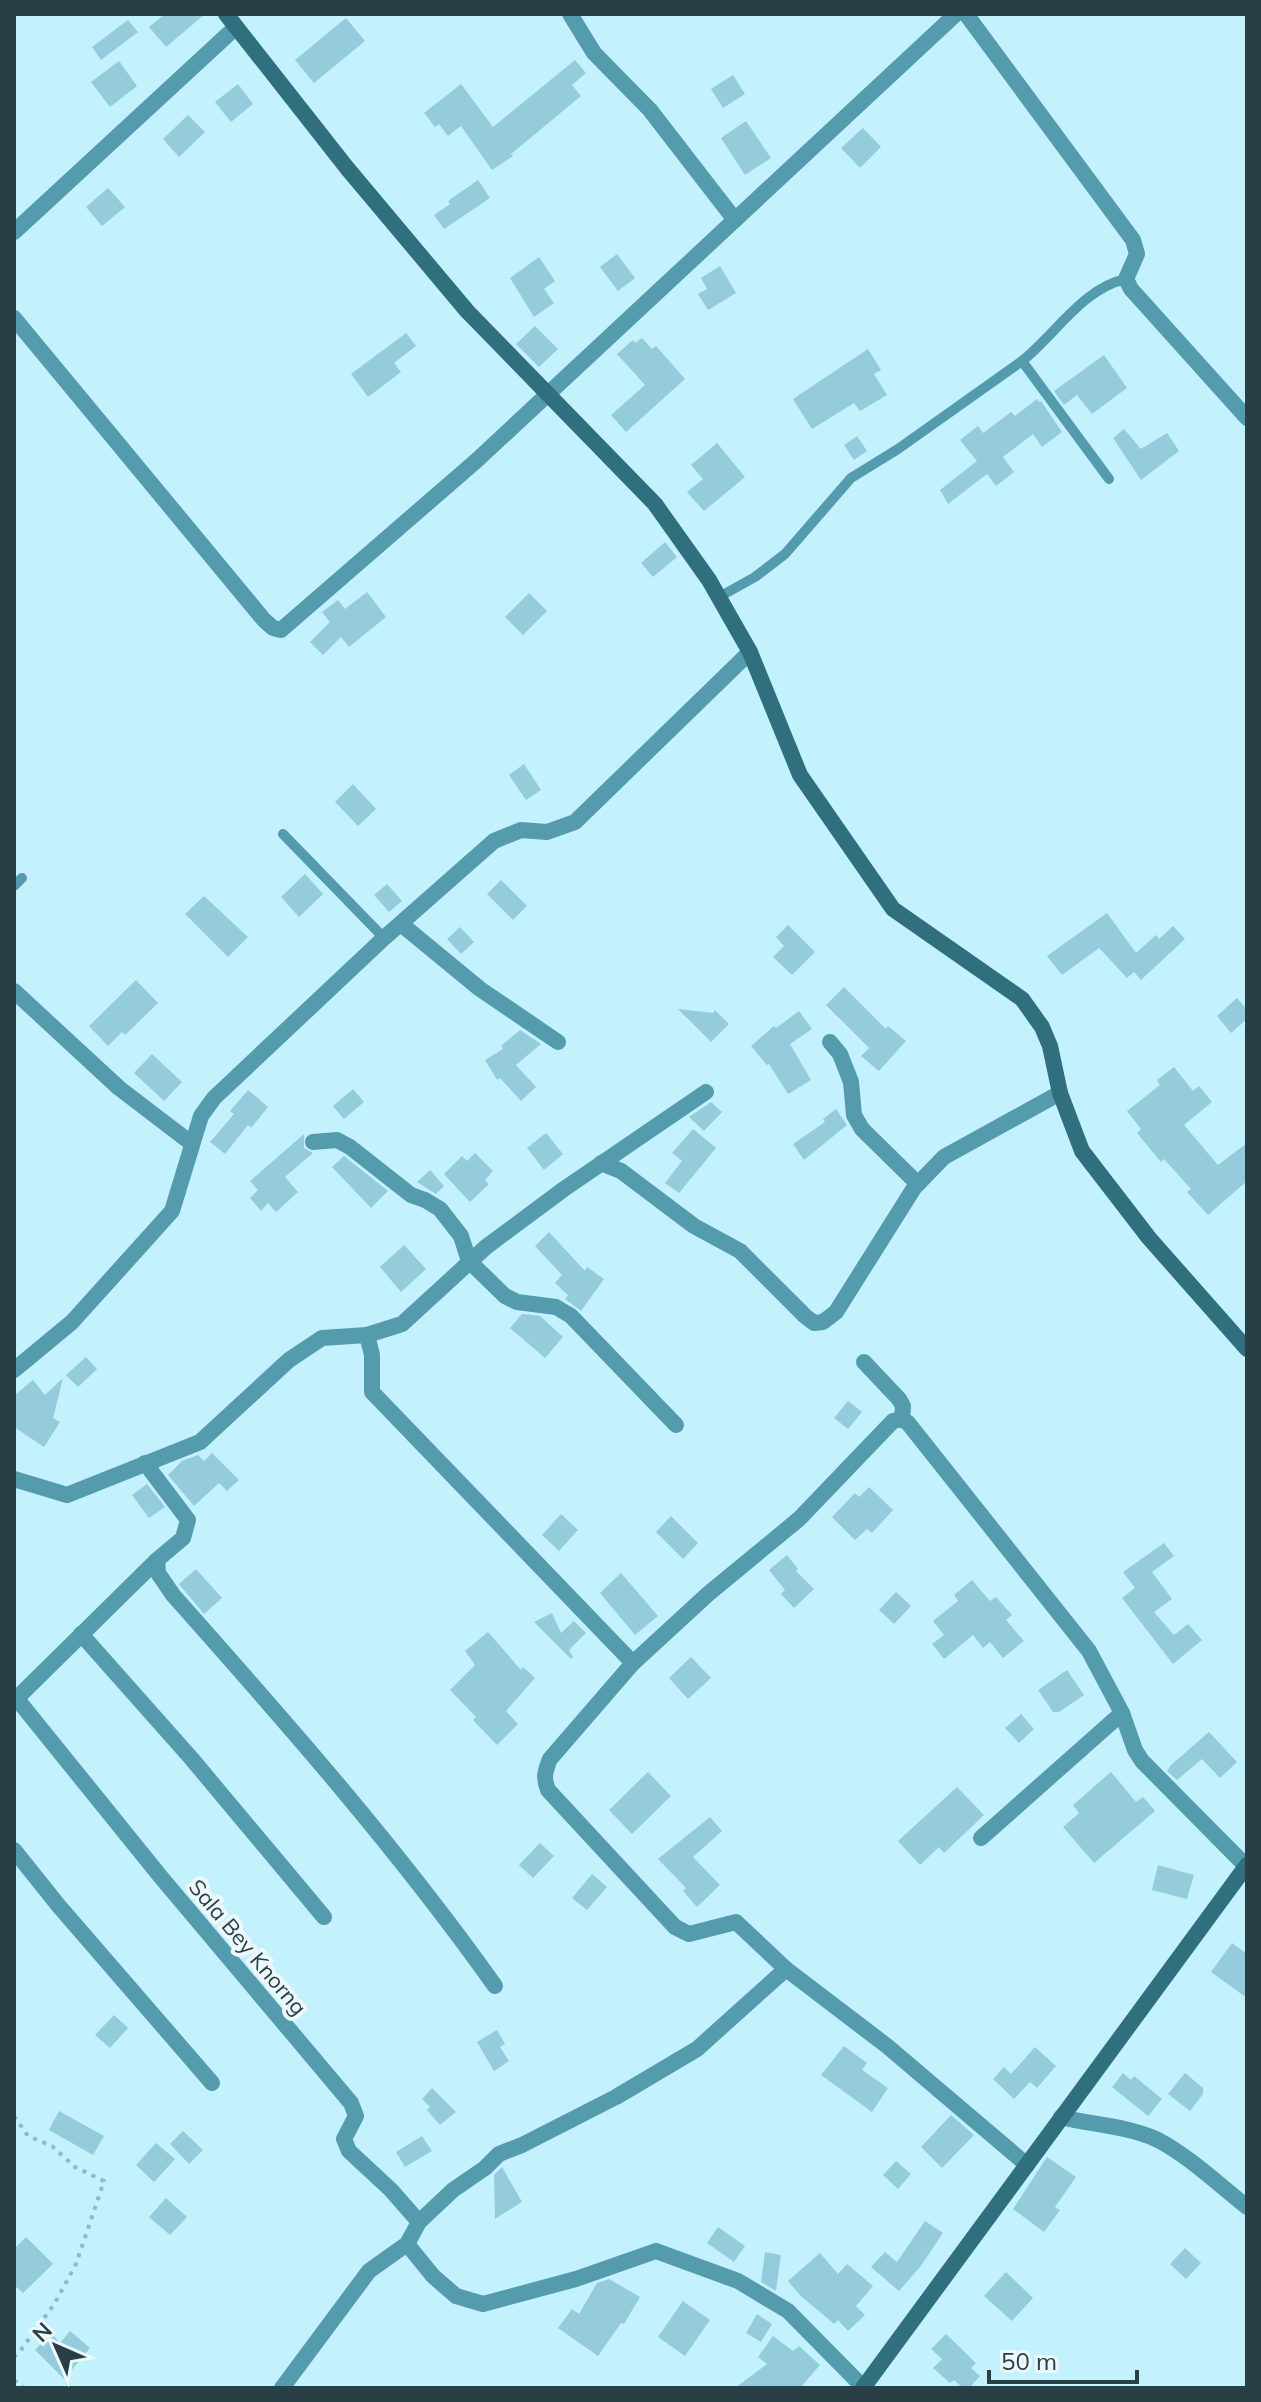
<svg xmlns="http://www.w3.org/2000/svg" width="1261" height="2402" viewBox="0 0 1261 2402" font-family="Mulish,sans-serif">
<rect width="100%" height="100%" fill="#c4f1fe"/>
<g fill="#94ccdb">
<path d="M165,14H205L166,47L149,27Z"/>
<path d="M346,18L365,41L314,83L295,60Z"/>
<path d="M128,20L138,32L101,60L92,47Z"/>
<path d="M575,60L586,73L572,85L581,96L511,154L513,156L492,170L461,126L448,136L439,124L435,127L424,113L461,84L493,127Z"/>
<path d="M119,61L137,86L110,107L91,82Z"/>
<path d="M733,75L745,94L723,108L711,89Z"/>
<path d="M238,84L253,104L231,122L215,102Z"/>
<path d="M188,115L205,132L179,157L163,139Z"/>
<path d="M746,121L771,158L745,175L721,138Z"/>
<path d="M863,128L881,147L860,168L841,148Z"/>
<path d="M478,180L490,198L444,229L434,215L450,204L448,201Z"/>
<path d="M108,188L125,207L102,226L86,207Z"/>
<path d="M617,254L635,278L618,291L600,267Z"/>
<path d="M539,257L555,281L544,289L554,303L534,317L510,278Z"/>
<path d="M720,266L736,293L708,310L698,294L707,289L701,278Z"/>
<path d="M535,326L558,349L539,367L516,344Z"/>
<path d="M406,333L416,346L394,363L401,372L368,397L351,374Z"/>
<path d="M642,338L652,349L656,346L685,379L626,432L611,415L645,385L617,354L633,340L635,343Z"/>
<path d="M868,349L881,370L874,374L887,395L860,411L854,403L812,429L793,399Z"/>
<path d="M1104,355L1127,388L1092,414L1077,395L1064,405L1054,391Z"/>
<path d="M1037,399L1039,402L1041,401L1062,432L1042,447L1033,434L1003,457L1014,472L996,486L987,474L948,504L940,490L977,461L960,440L978,426L983,433L1011,412L1015,416Z"/>
<path d="M1124,429L1141,449L1167,433L1179,451L1141,480L1113,438Z"/>
<path d="M857,436L867,451L854,460L844,445Z"/>
<path d="M717,443L745,477L704,511L687,492L703,479L691,465Z"/>
<path d="M665,542L677,557L653,577L641,563Z"/>
<path d="M367,592L386,617L349,647L341,637L323,655L310,642L330,622L322,612L338,600L345,609Z"/>
<path d="M529,593L547,611L523,635L505,617Z"/>
<path d="M524,764L541,790L526,800L509,775Z"/>
<path d="M353,784L376,809L358,826L335,802Z"/>
<path d="M305,874L323,894L299,917L281,897Z"/>
<path d="M501,880L527,906L513,920L487,894Z"/>
<path d="M387,884L402,901L389,912L374,895Z"/>
<path d="M204,896L248,937L228,957L185,914Z"/>
<path d="M1107,913L1136,953L1156,935L1159,939L1173,926L1185,939L1141,980L1134,972L1127,978L1099,948L1062,975L1047,956Z"/>
<path d="M788,925L815,952L792,975L773,957L784,946L776,937Z"/>
<path d="M460,927L474,942L461,954L447,939Z"/>
<path d="M136,980L158,1003L125,1035L122,1032L108,1046L89,1026Z"/>
<path d="M844,987L886,1029L888,1026L906,1041L879,1071L861,1056L869,1048L826,1005Z"/>
<path d="M1237,998L1247,1010V1019L1231,1033L1217,1016Z"/>
<path d="M678,1009L713,1013L715,1010L729,1024L711,1042Z"/>
<path d="M799,1011L812,1029L790,1044L811,1080L788,1094L769,1064L767,1065L751,1046L774,1026L776,1028Z"/>
<path d="M520,1030L541,1044L516,1065L536,1087L521,1101L500,1078L497,1080L485,1060L503,1049L501,1046Z"/>
<path d="M152,1054L182,1082L164,1101L134,1073Z"/>
<path d="M1174,1067L1193,1091L1199,1086L1212,1102L1184,1125L1218,1165L1247,1143V1181L1208,1215L1187,1192L1191,1189L1164,1159L1161,1162L1137,1133L1141,1129L1127,1111L1160,1085L1157,1080Z"/>
<path d="M353,1089L364,1102L344,1119L333,1106Z"/>
<path d="M248,1090L268,1107L251,1128L248,1125L225,1154L210,1142L234,1114L230,1111Z"/>
<path d="M711,1102L722,1112L704,1131L689,1117Z"/>
<path d="M836,1109L847,1125L804,1160L793,1144L825,1122L823,1119Z"/>
<path d="M693,1129L716,1148L679,1193L665,1183L682,1161L672,1153Z"/>
<path d="M546,1133L563,1154L544,1170L527,1148Z"/>
<path d="M304,1134V1148L313,1153L285,1177L298,1192L276,1212L268,1203L261,1211L250,1198L258,1190L250,1181Z"/>
<path d="M475,1153L493,1171L485,1180L489,1184L470,1202L444,1174L462,1156L467,1161Z"/>
<path d="M344,1156L388,1191L371,1208L332,1167Z"/>
<path d="M430,1170L444,1186L436,1194L417,1182Z"/>
<path d="M549,1232L585,1271L587,1267L604,1279L581,1311L565,1299L568,1295L555,1283L562,1275L535,1246Z"/>
<path d="M404,1245L426,1269L401,1292L380,1267Z"/>
<path d="M522,1314L540,1316L563,1337L545,1358L510,1328Z"/>
<path d="M86,1357L97,1369L78,1387L66,1375Z"/>
<path d="M63,1378L53,1418L60,1422L44,1447L14,1427V1396L33,1380L45,1395Z"/>
<path d="M848,1401L862,1412L848,1429L834,1418Z"/>
<path d="M212,1453L239,1480L227,1491L219,1483L194,1506L168,1475L182,1461L198,1455L204,1461Z"/>
<path d="M147,1484L165,1507L149,1518L132,1495Z"/>
<path d="M869,1487L893,1510L872,1533L867,1529L855,1540L832,1517L855,1493L859,1497Z"/>
<path d="M561,1514L578,1530L559,1551L542,1535Z"/>
<path d="M671,1516L698,1543L683,1559L656,1532Z"/>
<path d="M1164,1543L1174,1556L1152,1572L1172,1599L1154,1612L1174,1635L1188,1624L1202,1640L1173,1664L1122,1598L1135,1588L1123,1572Z"/>
<path d="M787,1555L798,1569L796,1571L814,1589L794,1608L781,1594L785,1590L769,1570Z"/>
<path d="M196,1569L222,1598L204,1614L179,1584Z"/>
<path d="M621,1573L658,1616L635,1635L600,1593Z"/>
<path d="M972,1580L990,1601L996,1597L1012,1615L1006,1620L1024,1641L1003,1658L990,1642L983,1648L973,1635L944,1659L932,1644L944,1635L933,1621L958,1601L954,1595Z"/>
<path d="M896,1592L911,1606L894,1624L879,1610Z"/>
<path d="M552,1613L561,1633L574,1621L586,1633L569,1650L573,1657L571,1659L534,1622Z"/>
<path d="M488,1632L521,1670L523,1667L535,1678L506,1711L518,1724L497,1745L473,1720L476,1717L450,1690L475,1665L465,1651Z"/>
<path d="M691,1657L711,1678L688,1699L669,1678Z"/>
<path d="M1067,1670L1084,1695L1059,1712H1053L1038,1690Z"/>
<path d="M1021,1714L1034,1729L1019,1743L1005,1728Z"/>
<path d="M1209,1732L1237,1762L1220,1778L1202,1759L1177,1780L1167,1771L1171,1765Z"/>
<path d="M648,1772L671,1796L632,1834L609,1810Z"/>
<path d="M1111,1772L1136,1802L1143,1797L1155,1811L1094,1863L1063,1827L1079,1813L1073,1805Z"/>
<path d="M957,1787L984,1815L944,1853L939,1847L920,1865L898,1841Z"/>
<path d="M710,1817L722,1831L693,1857L720,1885L697,1907L683,1891L686,1888L658,1859Z"/>
<path d="M540,1843L554,1856L533,1878L519,1865Z"/>
<path d="M1158,1865L1194,1875L1187,1899L1152,1890Z"/>
<path d="M592,1874L607,1887L587,1910L572,1898Z"/>
<path d="M1232,1943L1247,1954V1998L1211,1972Z"/>
<path d="M114,2015L128,2028L110,2048L95,2035Z"/>
<path d="M497,2030L505,2044L500,2047L509,2061L494,2071L477,2042Z"/>
<path d="M844,2046L867,2063L862,2070L888,2088L872,2112L821,2075Z"/>
<path d="M1035,2047L1056,2066L1037,2088L1030,2082L1014,2099L993,2079L1004,2067L1011,2074Z"/>
<path d="M1123,2073L1131,2080L1134,2076L1162,2099L1148,2116L1112,2087Z"/>
<path d="M1185,2073L1203,2088V2094L1190,2111L1168,2094Z"/>
<path d="M432,2088L456,2112L440,2125L427,2110L430,2107L422,2099Z"/>
<path d="M59,2111L104,2136L93,2155L49,2130Z"/>
<path d="M951,2115L974,2135L942,2168L921,2147Z"/>
<path d="M183,2131L203,2150L189,2164L170,2144Z"/>
<path d="M422,2136L432,2151L405,2167L396,2152Z"/>
<path d="M156,2143L175,2159L154,2182L136,2165Z"/>
<path d="M1047,2157L1076,2177L1055,2207L1060,2210L1044,2232L1013,2209Z"/>
<path d="M896,2161L911,2174L898,2189L883,2175Z"/>
<path d="M502,2167L522,2202L495,2219L494,2175Z"/>
<path d="M166,2198L187,2217L170,2235L149,2217Z"/>
<path d="M925,2221L943,2233L920,2267L899,2291L871,2267L885,2252L897,2262Z"/>
<path d="M718,2227L745,2246L734,2262L707,2243Z"/>
<path d="M26,2237L53,2264L23,2293L14,2285V2249Z"/>
<path d="M1185,2248L1201,2263L1186,2279L1170,2264Z"/>
<path d="M765,2252L781,2255L776,2291L761,2282Z"/>
<path d="M820,2253L838,2274L847,2264L873,2286L856,2306L865,2315L848,2331L838,2320L834,2324L801,2296L788,2281Z"/>
<path d="M1006,2272L1033,2298L1012,2321L984,2296Z"/>
<path d="M609,2279L640,2297L624,2324L621,2323L598,2356L558,2328L572,2309L579,2314L597,2283Z"/>
<path d="M683,2301L710,2320L685,2356L658,2337Z"/>
<path d="M757,2314L772,2324L761,2342L746,2333Z"/>
<path d="M70,2331L90,2348L64,2379L35,2350L51,2333L60,2343Z"/>
<path d="M946,2334L976,2363L971,2368L980,2376L969,2388H963L954,2380L950,2383L933,2368L942,2359L931,2349Z"/>
<path d="M773,2336L793,2351L799,2346L820,2365L800,2388H735L767,2364L758,2357Z"/>
</g>
<g fill="none" stroke-linecap="round" stroke-linejoin="round">
<g stroke="#93b9c4" stroke-width="4" stroke-dasharray="4 6" stroke-linecap="butt">
<path d="M14,2116L28,2136L52,2146L75,2167L104,2181L76,2264L55,2303L18,2354L14,2356"/>
<path d="M14,2380L24,2388"/>
</g>
<g stroke="#549bad" stroke-width="10">
<path d="M1022,361L1109,479"/>
<path d="M719,597L755,577L785,554L851,478L898,449L1022,361C1056,334 1083,288 1126,279"/>
<path d="M283,834L384,938"/>
<path d="M14,886L22,878"/>
</g>
<g stroke="#549bad" stroke-width="16">
<path d="M570,14L594,53L650,110L735,220"/>
<path d="M966,14L1133,240L1137,254L1126,279L1131,289L1247,418"/>
<path d="M14,232L236,27"/>
<path d="M14,318L264,620L273,628L281,630L476,461L956,14"/>
<path d="M401,924L480,989L558,1042"/>
<path d="M14,991L119,1088L191,1143"/>
<path d="M830,1042L840,1054L851,1082L854,1115L862,1129L918,1184"/>
<path d="M313,1142L337,1140L350,1147L411,1195L425,1200L440,1209L461,1236L469,1261L505,1296L517,1302L556,1307L571,1316L676,1425"/>
<path d="M601,1163L621,1171L694,1226L740,1251L805,1316L814,1323L823,1322L836,1312L914,1188L944,1157L1060,1093"/>
<path d="M367,1335L372,1355V1392L633,1663"/>
<path d="M864,1362L899,1399L903,1406L902,1419"/>
<path d="M14,1370L72,1322L172,1211L201,1116L214,1098L384,938L494,841L521,830L547,832L575,822L750,652"/>
<path d="M902,1419L893,1421L799,1519L708,1594L633,1663L550,1759C545,1771 543,1778 548,1790L675,1927L689,1934L736,1922L786,1969L887,2046L1027,2165"/>
<path d="M902,1419L908,1423L1089,1651L1122,1713L1135,1750L1142,1761L1246,1866"/>
<path d="M14,1479L67,1495L200,1442L289,1360L322,1338L367,1335L402,1324L486,1247L564,1189L706,1092"/>
<path d="M157,1560L158,1573L173,1595C285,1721 397,1848 495,1986"/>
<path d="M81,1634L191,1758L324,1917"/>
<path d="M17,1699L160,1876L351,2103L356,2116L344,2139L349,2151L391,2190L419,2222"/>
<path d="M14,1701L157,1560L183,1538L188,1520L145,1463"/>
<path d="M981,1838L1122,1713"/>
<path d="M14,1850L58,1905L212,2083"/>
<path d="M1061,2117C1093,2125 1128,2126 1158,2140C1190,2157 1219,2185 1247,2207"/>
<path d="M407,2244L433,2276L456,2296L483,2304L576,2279L656,2251L738,2281L788,2311L863,2387"/>
<path d="M282,2388L369,2271L407,2244L419,2222L453,2190L485,2168L499,2154L522,2145L616,2097L697,2049L786,1969"/>
</g>
<g stroke="#2f6f7e" stroke-width="16">
<path d="M226,14L347,168L467,311L655,504L709,580L750,652L800,775L893,909L1022,999L1042,1027L1050,1046L1060,1093L1082,1151L1149,1238L1247,1349"/>
<path d="M863,2388L1247,1865"/>
</g>
</g>
<g text-anchor="middle" dominant-baseline="central" stroke-width="8" stroke-linejoin="round" paint-order="stroke">
<g font-size="22" fill="#283f46" stroke="#edf8fb">
<text transform="translate(248 1947) rotate(50)">Sala Bey Knorng</text>
</g>
</g>
<rect width="1261" height="2402" fill="none" stroke="#283f46" stroke-width="32"/>
<g transform="translate(56 2346) rotate(315)" stroke="#edf8fb" stroke-width="6" paint-order="stroke">
<path d="M0-6L14 30L0 20L-14 30Z" fill="#283f46"/>
<text y="-12" font-size="22" font-weight="bold" text-anchor="middle" fill="#283f46">N</text>
</g>
<path d="M989 2370v12h148v-12" fill="none" stroke="#283f46" stroke-width="4"/>
<text x="1001" y="2370" font-size="24" fill="#283f46" stroke="#edf8fb" stroke-width="6" paint-order="stroke">50 m</text>
</svg>
